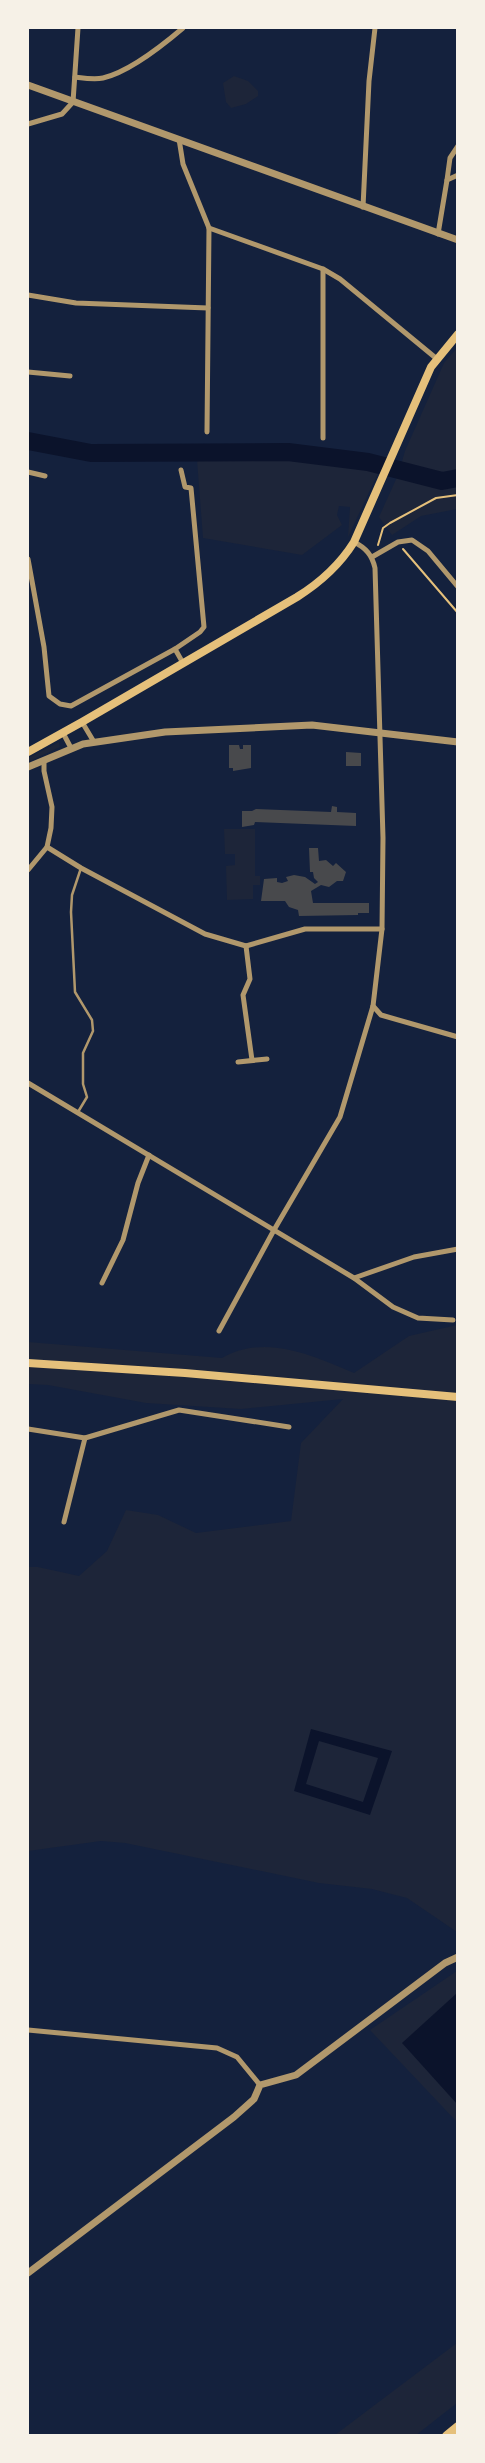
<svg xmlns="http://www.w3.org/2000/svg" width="485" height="2463" viewBox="0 0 485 2463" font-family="Raleway,sans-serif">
<rect width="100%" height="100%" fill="#14213d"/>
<g fill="#1d2539">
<path d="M234,76L248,81L258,91V96L246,104L231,108L226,102L223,83Z"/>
<path d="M457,348V509L421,516L392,535L379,517L398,475L405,451L444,363Z"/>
<path d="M288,459L353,462L380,469L348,537L350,507L339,506L337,515L342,525L302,555L203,538L197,460Z"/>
<path d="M59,742L60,747L28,762V758Z"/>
<path d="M224,829H255V876H260V885H253V899L227,900L226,866L235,865V854H225Z"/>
<path d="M457,1325V1932L407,1898L372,1889L319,1883L125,1843L101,1841L28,1851V1567H38L79,1576L107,1551L126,1510L158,1515L196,1533L291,1521L301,1443L343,1399L241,1409L146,1403L48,1385L28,1384V1342L222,1358C266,1333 313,1356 354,1373L409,1336Z"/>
<path d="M457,1971V2122L370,2030Z"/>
<path d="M457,2343V2403L416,2435H335Z"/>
</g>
<g fill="#0b132b" fill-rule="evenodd">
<path d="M311,1729L392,1751L370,1815L294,1791ZM319,1741L378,1758L363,1802L306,1784Z"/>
<path d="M457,1993V2104L402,2043Z"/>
</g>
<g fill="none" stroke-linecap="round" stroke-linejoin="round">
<path stroke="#0b132b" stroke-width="18" d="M28,441L91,453L288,452L368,462L442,481L458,478"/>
</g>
<g fill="#48494c">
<path d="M229,745H239L240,749H243V745H251V768L233,771V768H229Z"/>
<path d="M346,752L361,753V766H346Z"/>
<path d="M332,806L337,807V812L356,813V826L255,822L254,825L242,827V811H252L256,809L331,812Z"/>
<path d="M309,848H318L319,861L326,860L333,866L336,863L346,872L343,881H337L329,887L321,885L311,891L313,903H369V913H358V915L299,916L298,910L289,907L285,901H261L264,879L277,878V882L282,883L288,881L286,877L294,875L305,877L315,884L318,882L314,878L313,872H310Z"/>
</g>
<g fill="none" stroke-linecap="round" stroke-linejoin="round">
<g stroke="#e5c07b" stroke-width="2">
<path d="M378,545L383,528L390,523L436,498L458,495"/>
<path d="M403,549L458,613"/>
</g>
<path stroke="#b1986c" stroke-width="2.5" d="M78,1112L87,1097L83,1084V1053L93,1031L92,1020L75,992L71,912L72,895L81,868"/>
<g stroke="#b1986c" stroke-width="5">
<path d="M75,77C83,78 94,80 103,78C129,72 163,45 183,28"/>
<path d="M28,124L62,114L73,102L78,28"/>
<path d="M179,139L183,164L209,228L207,432"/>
<path d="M447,180L450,158L458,146"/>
<path d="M363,207L369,81L375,28"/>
<path d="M209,228L323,269L340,279L437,359"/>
<path d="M438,234L447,180L458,175"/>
<path d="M28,295L76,303L208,308"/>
<path d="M28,372L70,376"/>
<path d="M323,438V269"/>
<path d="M28,472L45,476"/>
<path d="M372,557L398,542L412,540L428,551L458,587"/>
<path d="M28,559L44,647L49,696L60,704L71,706L175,649L200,632L204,627L191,488L185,487L181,470"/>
<path d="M175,649L183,663"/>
<path d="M82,722L94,742"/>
<path d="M63,733L71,748"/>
<path d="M47,847L81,868L205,934L246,946L305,929H382"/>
<path d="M28,870L47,847L51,828L52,807L44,771V760"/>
<path d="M246,946L250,979L243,995L252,1060"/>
<path d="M373,1006L381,1015L458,1037"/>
<path d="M238,1062L267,1059"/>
<path d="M28,1083L354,1278L393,1307L418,1318L453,1320"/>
<path d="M354,1278L414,1257L458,1249"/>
<path d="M102,1283L123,1240L138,1183L149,1155"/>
<path d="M219,1331L274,1230L340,1117L373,1006L382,929L383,838L375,568C372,555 366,548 354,542"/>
<path d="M28,1429L85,1438L179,1410L289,1427"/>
<path d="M64,1522L85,1438"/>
<path d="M28,2030L217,2048L237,2057L260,2085"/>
</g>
<g stroke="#b1986c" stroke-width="7">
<path d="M28,85L458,240"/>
<path d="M28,767L83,744L165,732L312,725L458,742"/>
<path d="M28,2273L234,2117L254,2099L260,2085L296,2075L445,1963L458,1957"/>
</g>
<g stroke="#e5c07b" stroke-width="8">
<path d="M28,752L82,722L297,597C321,582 339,566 354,542L431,367L458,334"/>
<path d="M28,1363L185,1373L458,1397"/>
</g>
<path stroke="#e5c07b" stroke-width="10" d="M447,2436L458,2427"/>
</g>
<rect width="485" height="2463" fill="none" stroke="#f6f1e7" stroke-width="58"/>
</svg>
